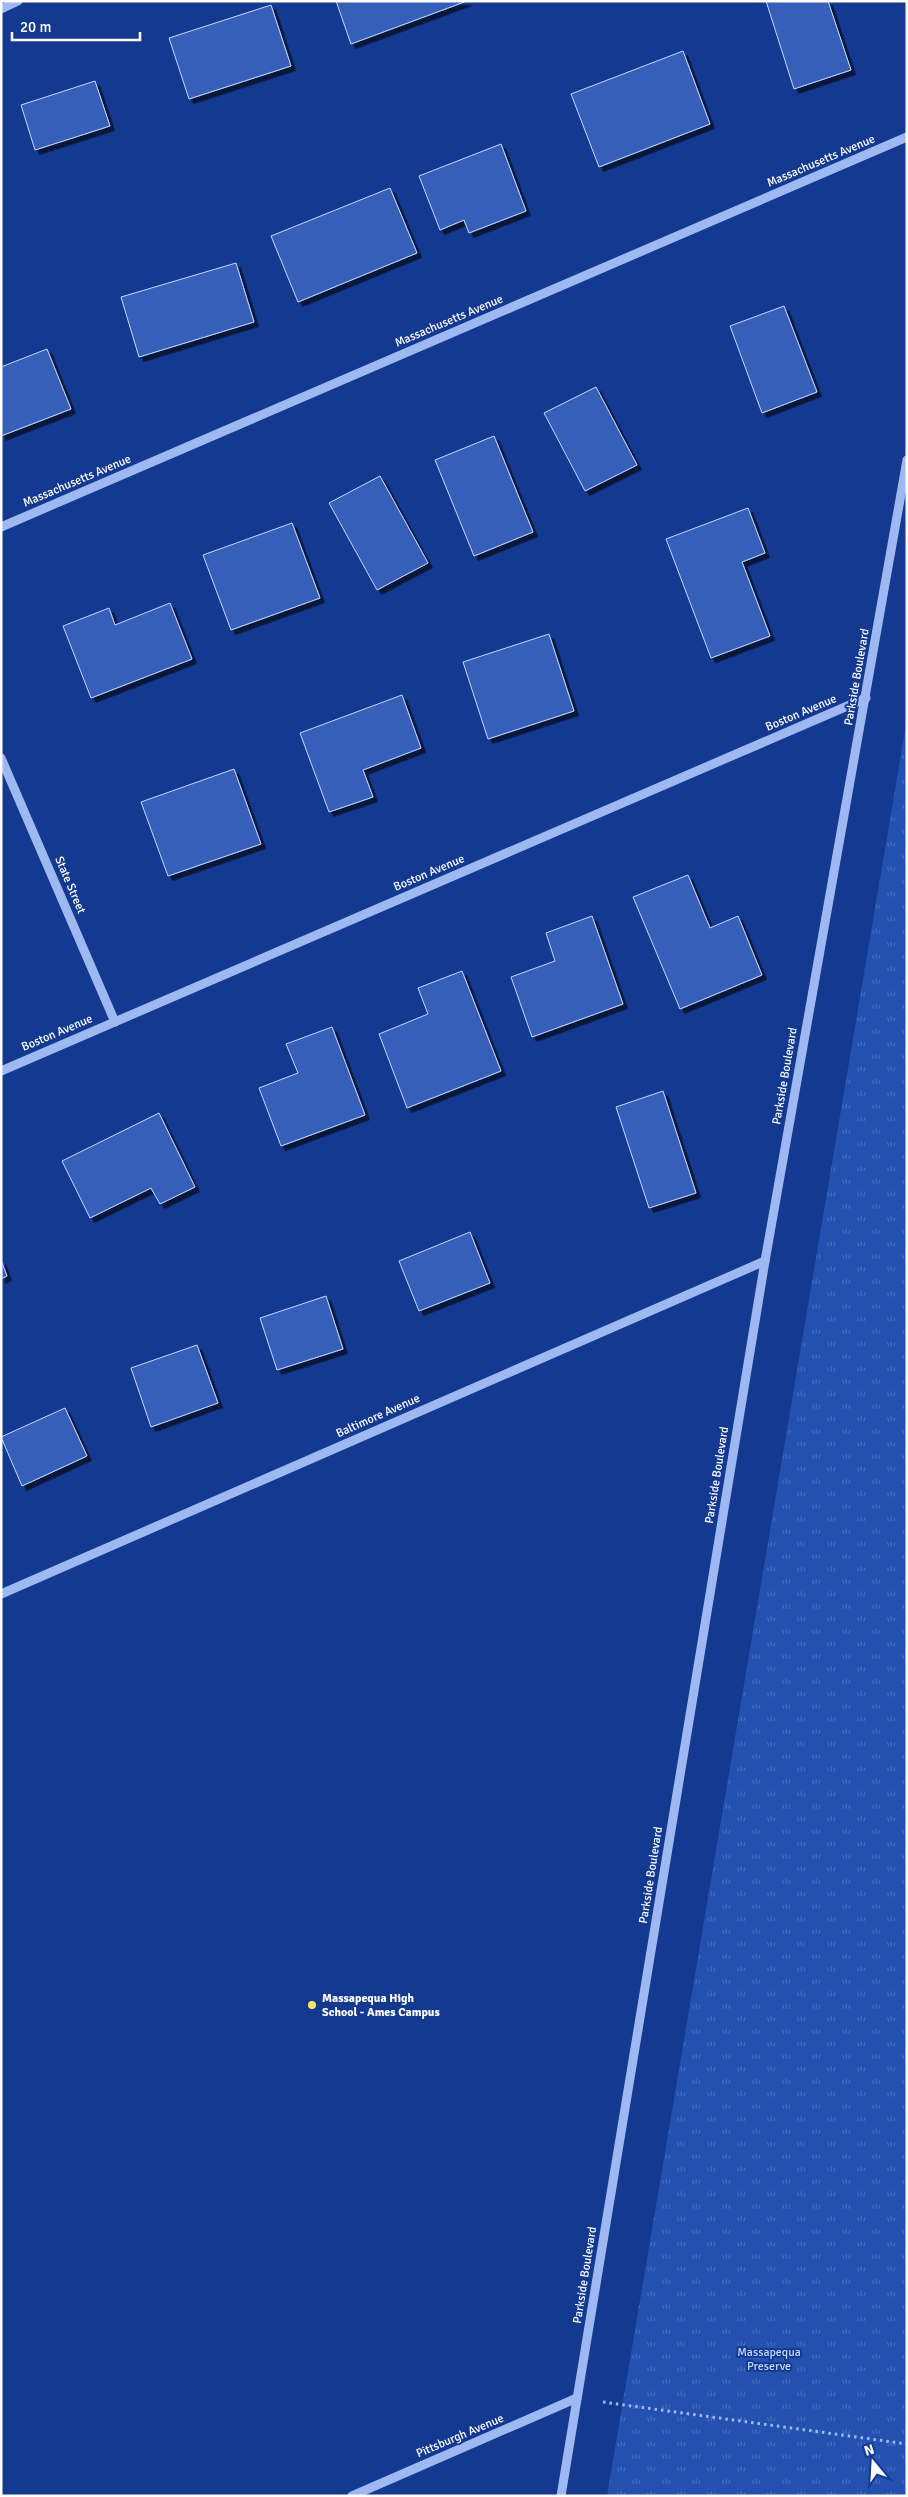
<svg xmlns="http://www.w3.org/2000/svg" width="908" height="2497" viewBox="0 0 908 2497" font-family="Signika,sans-serif">
<defs>
<pattern id="park-tufts" width="24" height="20" patternUnits="userSpaceOnUse" patternTransform="scale(1.25)"><rect width="24" height="20" fill="#2451b0"/><path d="M3 7l-1-3M5 7V3M7 7l1-3M15 17l-1-3M17 17v-4M19 17l1-3" fill="none" stroke="#456bbc"/></pattern>
<filter id="shadow"><feDropShadow dx="4.5" dy="4.5" stdDeviation="0" flood-color="#0009"/></filter>
</defs>
<rect width="100%" height="100%" fill="#133991"/>
<path fill="url(#park-tufts)" d="M907,719V2496H607Z"/>
<g fill="#365fb8" stroke="#c5d7fd" filter="url(#shadow)">
<path d="M336,1H467L351,44Z"/>
<path d="M766,1H828L851,70L794,89Z"/>
<path d="M271,5L291,66L189,99L169,38Z"/>
<path d="M683,51L710,124L599,167L571,94Z"/>
<path d="M95,81L110,126L35,150L21,105Z"/>
<path d="M501,144L526,211L469,233L464,220L440,230L419,176Z"/>
<path d="M390,188L417,253L298,302L271,236Z"/>
<path d="M236,263L254,322L139,357L121,297Z"/>
<path d="M784,306L817,392L762,413L730,326Z"/>
<path d="M47,349L71,409L1,436V367Z"/>
<path d="M596,387L637,465L585,491L544,413Z"/>
<path d="M494,436L533,532L474,556L435,460Z"/>
<path d="M380,476L428,563L377,590L329,503Z"/>
<path d="M748,508L765,553L742,562L770,636L711,658L666,539Z"/>
<path d="M292,523L320,598L231,630L203,555Z"/>
<path d="M170,603L192,659L91,698L63,626L109,608L115,625Z"/>
<path d="M549,634L574,711L488,739L463,662Z"/>
<path d="M402,695L421,748L363,770L373,797L329,812L300,733Z"/>
<path d="M234,769L261,844L168,876L141,802Z"/>
<path d="M688,875L710,928L738,916L762,975L680,1009L633,897Z"/>
<path d="M592,916L623,1004L532,1037L511,977L555,961L546,933Z"/>
<path d="M462,971L501,1071L407,1108L379,1034L428,1014L418,988Z"/>
<path d="M332,1027L365,1115L281,1146L259,1088L298,1073L286,1044Z"/>
<path d="M663,1091L696,1193L649,1208L616,1107Z"/>
<path d="M159,1113L195,1187L160,1204L151,1188L90,1218L62,1161Z"/>
<path d="M470,1232L490,1283L419,1311L399,1261Z"/>
<path d="M1,1260L7,1276L1,1279Z"/>
<path d="M326,1296L343,1349L277,1370L260,1318Z"/>
<path d="M197,1345L218,1403L151,1427L131,1368Z"/>
<path d="M65,1408L87,1456L22,1486L1,1437Z"/>
</g>
<g fill="none" stroke-linecap="round" stroke-linejoin="round">
<path stroke="#9eb9f2" stroke-width="3" stroke-dasharray="2.5 4" stroke-linecap="butt" d="M603,2402L907,2444"/>
<g stroke="#9eb9f2" stroke-width="9">
<path d="M1,9L18,1"/>
<path d="M1,527L907,137"/>
<path d="M1,758L115,1022"/>
<path d="M1,1071L866,698"/>
<path d="M1,1594L765,1261"/>
<path d="M352,2496L577,2398"/>
<path d="M561,2496L765,1261L907,460"/>
</g>
</g>
<circle fill="#ffe65f" stroke="#133991" stroke-width="2" cx="312" cy="2005" r="5"/>
<g text-anchor="middle" dominant-baseline="central" stroke-width="4" stroke-linejoin="round" paint-order="stroke">
<g font-size="12" fill="#fff" stroke="#133991">
<text transform="translate(821 161) rotate(-23)">Massachusetts Avenue</text>
<text transform="translate(449 321) rotate(-23)">Massachusetts Avenue</text>
<text transform="translate(77 481) rotate(-23)">Massachusetts Avenue</text>
<text transform="translate(857 677) rotate(-80)">Parkside Boulevard</text>
<text transform="translate(801 713) rotate(-23)">Boston Avenue</text>
<text transform="translate(429 873) rotate(-23)">Boston Avenue</text>
<text transform="translate(70 885) rotate(67)">State Street</text>
<text transform="translate(57 1033) rotate(-23)">Boston Avenue</text>
<text transform="translate(785 1076) rotate(-80)">Parkside Boulevard</text>
<text transform="translate(378 1416) rotate(-24)">Baltimore Avenue</text>
<text transform="translate(717 1475) rotate(-81)">Parkside Boulevard</text>
<text transform="translate(651 1875) rotate(-81)">Parkside Boulevard</text>
<text transform="translate(585 2275) rotate(-81)">Parkside Boulevard</text>
<text transform="translate(460 2436) rotate(-23)">Pittsburgh Avenue</text>
</g>
<g font-size="12" font-weight="bold" fill="#fff" stroke="#133991" text-anchor="start">
<text x="322" y="1998">Massapequa High<tspan x="322" dy="14">School - Ames Campus</tspan></text>
</g>
<g font-size="12" fill="#c5d7fd" stroke="#133991">
<text x="769" y="2352">Massapequa<tspan x="769" dy="14">Preserve</tspan></text>
</g>
</g>
<rect width="908" height="2497" fill="none" stroke="#ffffff" stroke-width="5"/>
<g transform="translate(873 2462) rotate(342)" stroke="#133991" stroke-width="4" paint-order="stroke">
<path d="M0-4L9 19L0 12L-9 19Z" fill="#ffffff"/>
<text y="-8" font-size="14" font-weight="bold" text-anchor="middle" fill="#ffffff">N</text>
</g>
<path d="M12 32v8h128v-8" fill="none" stroke="#ffffff" stroke-width="2.5"/>
<text x="20" y="32" font-size="15" fill="#ffffff" stroke="#133991" stroke-width="4" paint-order="stroke">20 m</text>
</svg>
